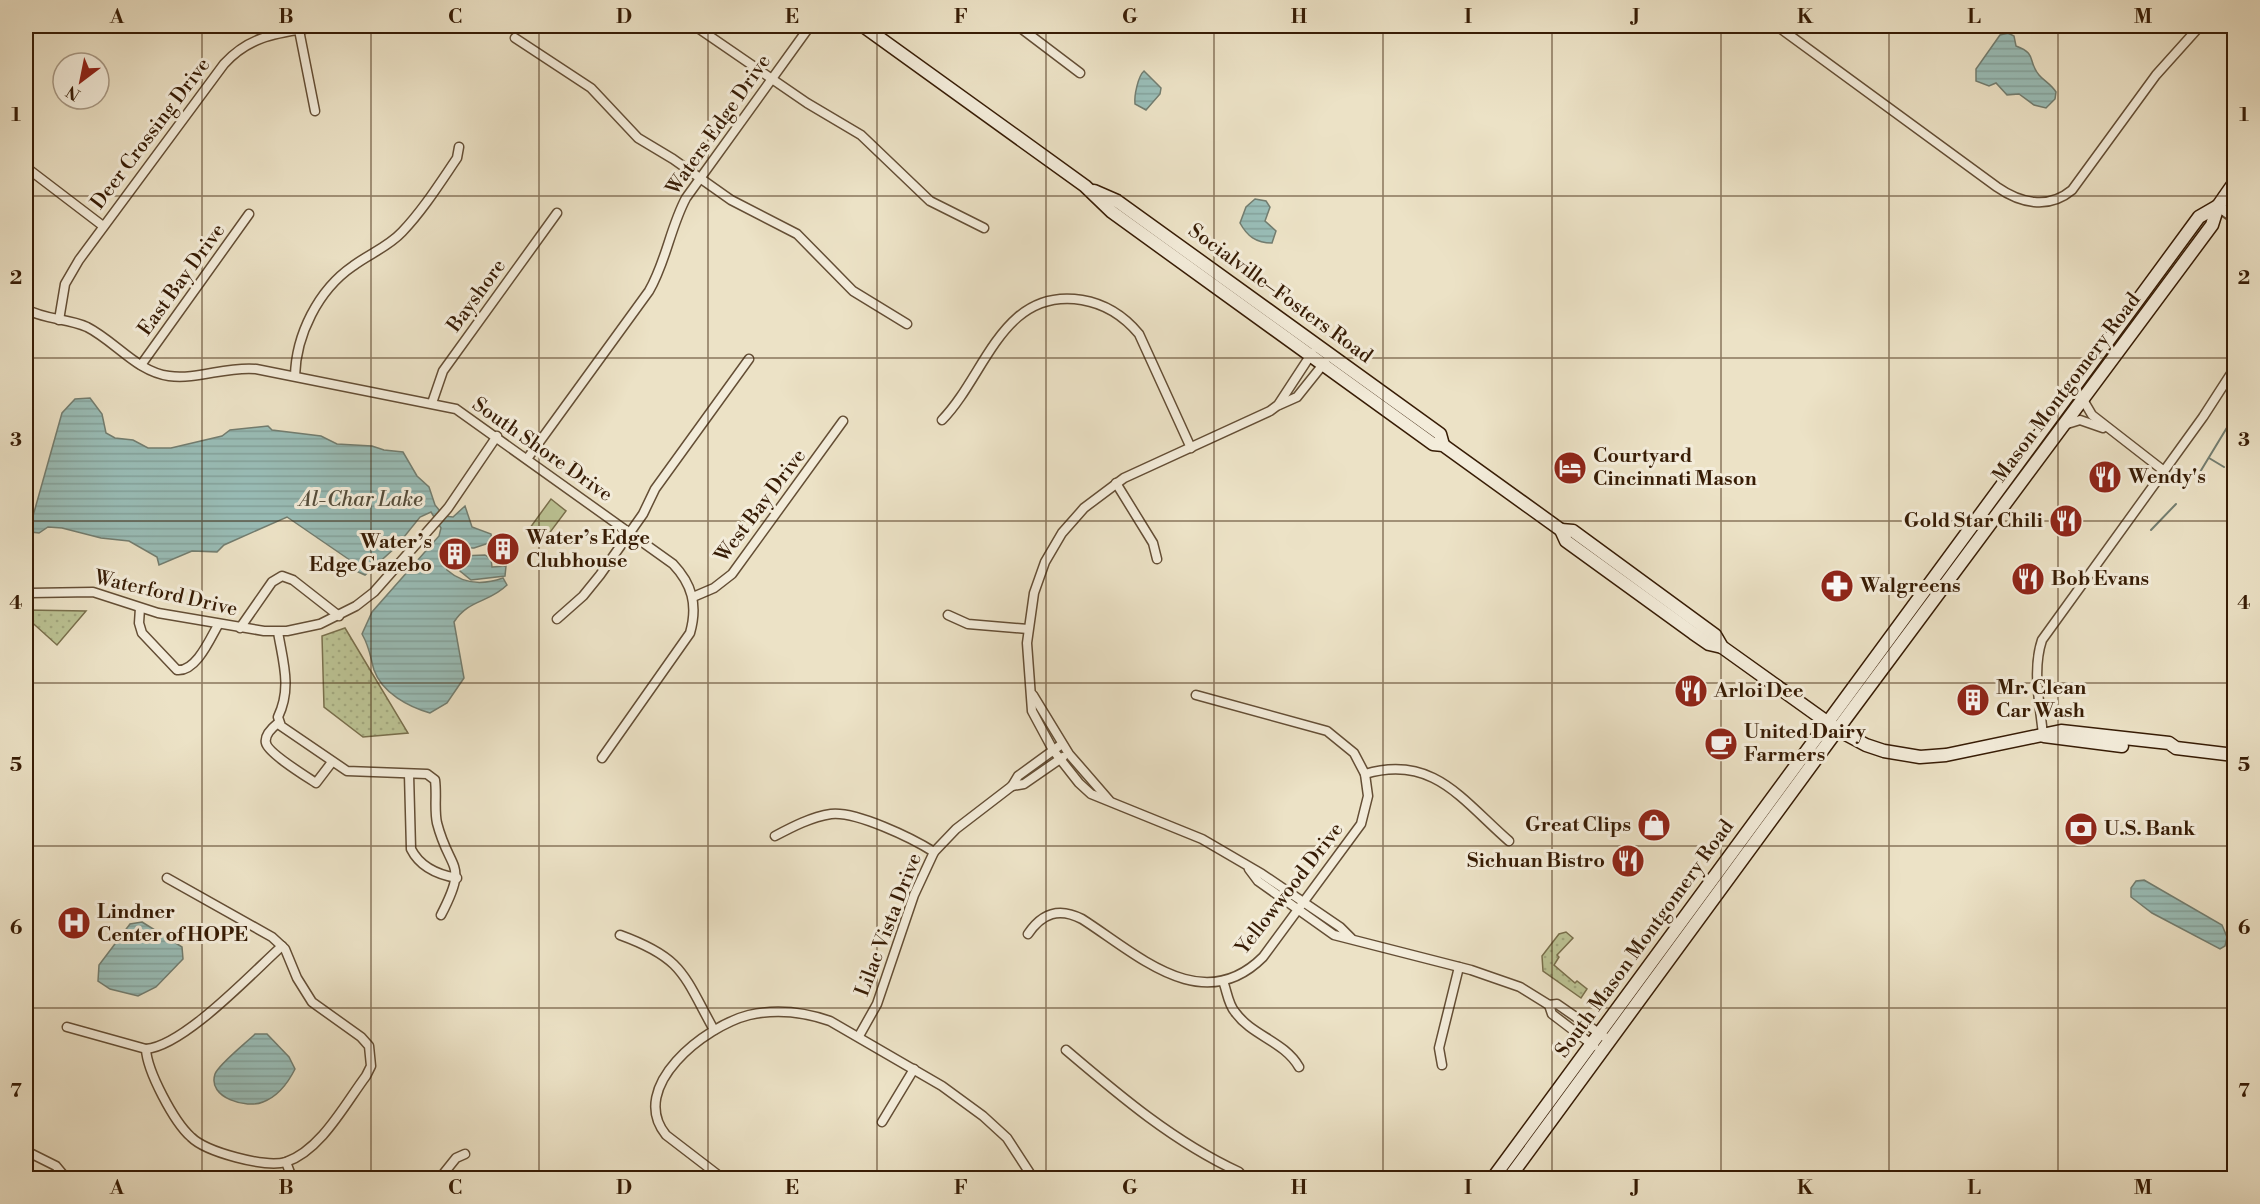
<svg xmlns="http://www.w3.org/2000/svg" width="2260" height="1204" viewBox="0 0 2260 1204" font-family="'Libre Bodoni',serif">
<defs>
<pattern id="grass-dots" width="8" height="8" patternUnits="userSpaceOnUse" patternTransform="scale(1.5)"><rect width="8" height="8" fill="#bbc293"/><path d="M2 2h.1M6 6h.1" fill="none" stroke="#a1a67d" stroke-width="1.8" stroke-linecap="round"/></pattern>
<pattern id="water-rules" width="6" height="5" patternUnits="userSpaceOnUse" patternTransform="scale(1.5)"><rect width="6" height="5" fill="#99bdb7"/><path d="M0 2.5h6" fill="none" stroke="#84a29c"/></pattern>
</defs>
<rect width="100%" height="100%" fill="#ece2c6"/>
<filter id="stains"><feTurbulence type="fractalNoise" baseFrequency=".00333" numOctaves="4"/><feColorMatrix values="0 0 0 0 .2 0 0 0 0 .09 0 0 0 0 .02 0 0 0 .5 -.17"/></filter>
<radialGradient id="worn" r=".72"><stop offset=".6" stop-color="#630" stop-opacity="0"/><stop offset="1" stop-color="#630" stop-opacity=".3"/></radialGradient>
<g fill="url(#grass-dots)" stroke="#796f4c" stroke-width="1.5">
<path d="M26,610L86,611L57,645L26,617Z"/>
<path d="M345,628L408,733L363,737L324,707L322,636Z"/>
<path d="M1566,932L1573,938L1557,955L1559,957L1554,965L1575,983L1577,981L1587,989L1581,998L1543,971L1542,956L1559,934Z"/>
</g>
<path fill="#bbc293" stroke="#796f4c" stroke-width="1.5" d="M551,499L566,511L542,543L527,532Z"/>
<g fill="url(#water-rules)" stroke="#727d70" stroke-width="1.5">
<path d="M2008,33L2014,36L2016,46C2038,54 2027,61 2039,75C2044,81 2051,84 2056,92L2055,99L2046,108L2034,105L2019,94L2007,95L1996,83L1989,86L1976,81V69L2000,35Z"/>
<path d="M1144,71L1161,88L1160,94L1146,110L1135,104C1134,96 1138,76 1144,71Z"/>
<path d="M1255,199L1266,201L1270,207L1265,221L1276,231L1272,243C1256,243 1247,236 1240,223L1246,207Z"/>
<path d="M90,398L102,414L106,433L115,438L133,440L148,448H171L222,436L230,430L268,426L272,430L321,436L337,444L372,446L384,450L403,452L417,476L429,487L435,505L444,516L453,517L465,506L472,527L491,534L492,542L474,548H454L448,558L447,570C464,585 483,585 503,578L507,585C489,603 469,599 454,622L464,678L447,703L430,713C409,707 382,693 374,670C370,656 370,648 362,634L372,612L439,536L441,528L431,512L420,517L396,547L365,575L356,571L357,565L287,517L224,545L217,552L192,551L159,565L157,557L129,541L101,538L62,528L48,527L39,533L31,532V523L62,413L75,399Z"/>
<path d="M485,555L491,559L492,567L506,566L505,576L471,580L460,571L458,559L460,556Z"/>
<path d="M2144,880L2222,925L2227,937L2225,946L2220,949L2152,913L2131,897V888L2136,881Z"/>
<path d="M142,922L182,947L183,959L156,987L138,996L110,989L98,981L99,965L130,924Z"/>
<path d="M255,1034H267L289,1057L295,1069C288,1083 279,1096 263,1102C247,1109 207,1098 215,1074C219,1064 246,1043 255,1034Z"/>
</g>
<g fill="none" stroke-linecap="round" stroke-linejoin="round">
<g stroke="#727d70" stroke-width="2">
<path d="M2209,458L2224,467"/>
<path d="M2197,477L2234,416"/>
<path d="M2151,530L2176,504"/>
</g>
<defs>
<g id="minor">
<path d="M695,26L807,103L861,135L930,201L984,228"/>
<path d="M1018,26L1080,73"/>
<path d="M1777,26L1997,187C2020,203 2048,210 2072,190L2156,75L2200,26"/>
<path d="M299,30L315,111"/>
<path d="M515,38L591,88L638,138L673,159L731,200L797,234L853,291L907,324"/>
<path d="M27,168L103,226"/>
<path d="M26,309C45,320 67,318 87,327C115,341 137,372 169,376C197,380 227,366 256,369L456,409L673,564C692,584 698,605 690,633L602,758"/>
<path d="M59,320L65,284L79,260L224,64C252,33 283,33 322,26"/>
<path d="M1312,353L1278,405L1270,411L1124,478L1084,508L1062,533L1045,562L1034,593L1027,643L1032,711L1053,750L1079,783L1091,794L1202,839L1262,874L1340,927L1351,938"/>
<path d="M141,365L249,214"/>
<path d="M295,376C296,335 318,290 353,266C369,254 388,247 402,232C423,210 440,183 457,158L459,147"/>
<path d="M2082,398L2092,415L2164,471"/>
<path d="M432,403L443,371L557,213"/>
<path d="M1279,405L1297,397L1325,362"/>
<path d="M942,420C986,375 1002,287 1082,300C1106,304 1124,316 1139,334L1191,448"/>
<path d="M2064,425L2080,420L2103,428"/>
<path d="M527,459L649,291C666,262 670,228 686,198L810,26"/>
<path d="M1116,483L1153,543L1157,559"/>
<path d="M30,593L93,592L158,613L264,631H287L320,624L356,606L374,592L448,508L497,436"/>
<path d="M693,597L714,588L732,574L843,421"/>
<path d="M140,608L139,623L142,633L177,670C196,672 210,639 218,625"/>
<path d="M948,615L968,624L1028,629"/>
<path d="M557,619L583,596L600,575L643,514L655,489L749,359"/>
<path d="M240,628L272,582L282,576L293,580L339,616"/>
<path d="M278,632C283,662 292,688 278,717L281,726L347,771L427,774L435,780C437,795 434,809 437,823C450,873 469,861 441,915"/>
<path d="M1033,695L1069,754L1109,800"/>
<path d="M278,723C273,727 264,735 266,743C268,753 307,777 316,783L332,762"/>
<path d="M2043,735C2040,704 2032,670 2042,640L2203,417L2234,369"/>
<path d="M409,774L411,849C420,867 439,875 457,878"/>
<path d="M1365,774C1433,754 1462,800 1509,841"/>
<path d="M1012,786L1024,784L1063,757"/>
<path d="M775,836C792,827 811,817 831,814C856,811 912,838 934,852"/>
<path d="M1249,869L1258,881L1334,935L1471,970L1520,987L1549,1005L1552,1014L1594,1046"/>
<path d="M1028,934C1042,913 1059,907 1082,919C1137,954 1202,1018 1263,957L1361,824L1368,796L1365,774L1354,753L1327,731L1196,695"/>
<path d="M620,935C683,958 683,974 714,1030"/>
<path d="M1223,981C1227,991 1228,1004 1235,1012C1252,1036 1284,1041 1299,1067"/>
<path d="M1549,1005L1557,1004L1609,1040"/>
<path d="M67,1027L146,1049C184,1046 252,973 282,946"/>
<path d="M859,1036L877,1004L914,895L934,852L956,829L1012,786L1018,776L1062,744"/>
<path d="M146,1049C147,1071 174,1122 191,1137C206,1152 265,1168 286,1162C321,1150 345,1104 366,1076L371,1066L369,1046L361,1037L312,1002L297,978L285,949L272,937L167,878"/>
<path d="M1066,1050C1120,1096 1174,1142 1239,1172L1244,1178"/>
<path d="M1442,1065L1439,1048L1459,967"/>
<path d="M882,1122L914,1069"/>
<path d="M26,1151L56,1166L66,1178"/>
<path d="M286,1162L292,1178"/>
<path d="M440,1178L456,1158L465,1154"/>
<path d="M722,1178L666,1135C627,1087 705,1026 749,1015C776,1009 804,1012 830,1021L942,1086L983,1116L1007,1138L1033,1178"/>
</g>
<path id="tertiary" d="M2218,206L2234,217"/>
<g id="secondary">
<path d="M863,26L1085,186L1112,212L1433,444L1443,445L1561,530L1566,541L1693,633L1709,644L1722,647"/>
<path d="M1094,191L1117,201L1440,434L1443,445"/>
<path d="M1561,530L1573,531L1715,635L1722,647L1838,730L1866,745L1884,751L1920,757L1946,755L2061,731L2169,743L2176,748L2234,755"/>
<path d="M2044,736L2122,746"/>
<path d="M1493,1178L2199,217L2218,206"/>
<path d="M1509,1178L1846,718L2212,225L2218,206L2234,183"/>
</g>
</defs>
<use href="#minor" stroke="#644e35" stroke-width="11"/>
<use href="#tertiary" stroke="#644e35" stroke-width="14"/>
<use href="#secondary" stroke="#371c05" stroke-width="15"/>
<use href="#minor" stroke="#f3ecda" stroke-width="8"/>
<use href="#tertiary" stroke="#f3ecda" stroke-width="10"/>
<use href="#secondary" stroke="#f3ecda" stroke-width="12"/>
</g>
<path fill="none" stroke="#371c05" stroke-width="1.5" stroke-opacity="0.55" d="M202,26V1178M371,26V1178M539,26V1178M708,26V1178M877,26V1178M1046,26V1178M1214,26V1178M1383,26V1178M1552,26V1178M1721,26V1178M1889,26V1178M2058,26V1178M26,196H2234M26,358H2234M26,521H2234M26,683H2234M26,846H2234M26,1008H2234"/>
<defs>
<symbol id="hotel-disc" viewBox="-11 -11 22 22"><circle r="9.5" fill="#8f2418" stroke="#f3ecda"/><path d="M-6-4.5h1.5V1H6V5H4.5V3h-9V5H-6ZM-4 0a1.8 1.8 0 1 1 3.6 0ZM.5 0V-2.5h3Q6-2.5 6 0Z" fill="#fff"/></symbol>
<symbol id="restaurant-disc" viewBox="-11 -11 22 22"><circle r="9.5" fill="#8f2418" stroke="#f3ecda"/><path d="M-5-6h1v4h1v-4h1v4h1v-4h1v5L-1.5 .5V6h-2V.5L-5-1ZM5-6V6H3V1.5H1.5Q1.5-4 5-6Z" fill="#fff"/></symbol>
<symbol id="building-disc" viewBox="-11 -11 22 22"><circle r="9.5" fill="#8f2418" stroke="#f3ecda"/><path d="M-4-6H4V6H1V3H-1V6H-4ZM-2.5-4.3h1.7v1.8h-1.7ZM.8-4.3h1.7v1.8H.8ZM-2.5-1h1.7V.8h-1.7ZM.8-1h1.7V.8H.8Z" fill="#fff"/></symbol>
<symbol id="pharmacy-disc" viewBox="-11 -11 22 22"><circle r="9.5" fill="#8f2418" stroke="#f3ecda"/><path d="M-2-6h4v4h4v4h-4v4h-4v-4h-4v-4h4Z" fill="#fff"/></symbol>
<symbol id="cafe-disc" viewBox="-11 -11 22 22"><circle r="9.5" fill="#8f2418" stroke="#f3ecda"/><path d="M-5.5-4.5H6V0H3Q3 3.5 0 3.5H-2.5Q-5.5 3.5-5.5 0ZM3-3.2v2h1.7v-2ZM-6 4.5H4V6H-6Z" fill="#fff"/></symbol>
<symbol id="shop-disc" viewBox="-11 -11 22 22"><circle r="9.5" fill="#8f2418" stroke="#f3ecda"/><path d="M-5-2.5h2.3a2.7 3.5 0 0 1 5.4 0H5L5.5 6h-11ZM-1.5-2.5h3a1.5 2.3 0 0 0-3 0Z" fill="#fff"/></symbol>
<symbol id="bank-disc" viewBox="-11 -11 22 22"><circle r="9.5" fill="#8f2418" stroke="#f3ecda"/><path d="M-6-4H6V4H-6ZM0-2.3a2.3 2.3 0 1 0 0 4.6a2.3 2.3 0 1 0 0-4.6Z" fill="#fff"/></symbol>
<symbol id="hospital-disc" viewBox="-11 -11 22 22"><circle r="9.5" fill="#8f2418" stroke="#f3ecda"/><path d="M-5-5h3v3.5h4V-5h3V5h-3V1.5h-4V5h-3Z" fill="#fff"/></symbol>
</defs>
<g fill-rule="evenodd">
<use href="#hotel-disc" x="1551" y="449" width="38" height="38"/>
<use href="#restaurant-disc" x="2086" y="458" width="38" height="38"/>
<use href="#restaurant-disc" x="2047" y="502" width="38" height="38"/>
<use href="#building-disc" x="484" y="530" width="38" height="38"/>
<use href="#building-disc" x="436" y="535" width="38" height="38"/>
<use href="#restaurant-disc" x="2009" y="560" width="38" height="38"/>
<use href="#pharmacy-disc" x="1818" y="567" width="38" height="38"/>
<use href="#restaurant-disc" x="1672" y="672" width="38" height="38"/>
<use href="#building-disc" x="1954" y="681" width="38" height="38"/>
<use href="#cafe-disc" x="1702" y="725" width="38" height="38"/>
<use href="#shop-disc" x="1635" y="806" width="38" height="38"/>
<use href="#bank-disc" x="2062" y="810" width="38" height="38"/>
<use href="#restaurant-disc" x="1609" y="842" width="38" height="38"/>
<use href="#hospital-disc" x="55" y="904" width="38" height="38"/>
</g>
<g text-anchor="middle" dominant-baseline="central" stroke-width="6" stroke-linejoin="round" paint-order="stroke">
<g font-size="20" fill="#371c05" stroke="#f3ecda">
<text transform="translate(719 125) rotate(-55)">Waters Edge Drive</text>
<text transform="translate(151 134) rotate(-53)">Deer Crossing Drive</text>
<text transform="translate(182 280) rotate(-54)">East Bay Drive</text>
<text transform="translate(1280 294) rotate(36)">Socialville–Fosters Road</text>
<text transform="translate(477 296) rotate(-54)">Bayshore</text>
<text transform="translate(2067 388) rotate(-53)">Mason Montgomery Road</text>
<text transform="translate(542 450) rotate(35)">South Shore Drive</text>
<text transform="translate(761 506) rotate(-53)">West Bay Drive</text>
<text transform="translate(166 594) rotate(13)">Waterford Drive</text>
<text transform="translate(1290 889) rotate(-52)">Yellowwood Drive</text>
<text transform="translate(889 925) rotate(-69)">Lilac Vista Drive</text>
<text transform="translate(1645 939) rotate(-54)">South Mason Montgomery Road</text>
</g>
<g font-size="20" font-weight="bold" fill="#371c05" stroke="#f3ecda" text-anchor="start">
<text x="1593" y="456">Courtyard<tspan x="1593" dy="23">Cincinnati Mason</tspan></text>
<text x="2128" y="477">Wendy's</text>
<text x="2043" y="521" text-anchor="end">Gold Star Chili</text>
<text x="526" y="538">Water’s Edge<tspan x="526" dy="23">Clubhouse</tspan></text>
<text x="432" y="542" text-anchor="end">Water’s<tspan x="432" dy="23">Edge Gazebo</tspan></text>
<text x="2051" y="579">Bob Evans</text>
<text x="1860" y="586">Walgreens</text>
<text x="1996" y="688">Mr. Clean<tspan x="1996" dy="23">Car Wash</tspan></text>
<text x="1714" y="691">Arloi Dee</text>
<text x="1744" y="732">United Dairy<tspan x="1744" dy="23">Farmers</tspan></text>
<text x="1631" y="825" text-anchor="end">Great Clips</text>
<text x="2104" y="829">U.S. Bank</text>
<text x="1605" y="861" text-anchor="end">Sichuan Bistro</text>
<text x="97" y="912">Lindner<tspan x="97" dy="23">Center of HOPE</tspan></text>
</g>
<g font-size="21" font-style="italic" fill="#544c3a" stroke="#f3ecda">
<text x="361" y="500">Al-Char Lake</text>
</g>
</g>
<rect width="2260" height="1204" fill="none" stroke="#ece2c6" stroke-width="66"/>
<g transform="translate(81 81) rotate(212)"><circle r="28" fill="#f3ecda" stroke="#a89985" stroke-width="1.5"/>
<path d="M0-4.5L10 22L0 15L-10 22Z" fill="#8f2418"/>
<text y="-9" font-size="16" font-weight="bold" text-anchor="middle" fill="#371c05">N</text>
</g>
<rect x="33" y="33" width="2194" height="1138" fill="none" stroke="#371c05" stroke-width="2"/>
<g font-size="20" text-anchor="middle" font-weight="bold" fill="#371c05">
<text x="117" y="23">A</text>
<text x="286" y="23">B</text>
<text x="455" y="23">C</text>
<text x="624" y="23">D</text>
<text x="792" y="23">E</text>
<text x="961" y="23">F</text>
<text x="1130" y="23">G</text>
<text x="1299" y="23">H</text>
<text x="1468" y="23">I</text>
<text x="1636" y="23">J</text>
<text x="1805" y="23">K</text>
<text x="1974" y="23">L</text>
<text x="2143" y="23">M</text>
<text x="16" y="121">1</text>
<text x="2244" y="121">1</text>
<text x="16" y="284">2</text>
<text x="2244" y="284">2</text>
<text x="16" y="446">3</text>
<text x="2244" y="446">3</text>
<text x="16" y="609">4</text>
<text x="2244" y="609">4</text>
<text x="16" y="771">5</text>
<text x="2244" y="771">5</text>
<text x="16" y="934">6</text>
<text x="2244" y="934">6</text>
<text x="16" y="1097">7</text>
<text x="2244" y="1097">7</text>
<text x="117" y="1194">A</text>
<text x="286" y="1194">B</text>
<text x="455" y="1194">C</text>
<text x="624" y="1194">D</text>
<text x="792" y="1194">E</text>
<text x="961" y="1194">F</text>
<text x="1130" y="1194">G</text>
<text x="1299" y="1194">H</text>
<text x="1468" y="1194">I</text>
<text x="1636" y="1194">J</text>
<text x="1805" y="1194">K</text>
<text x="1974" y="1194">L</text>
<text x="2143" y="1194">M</text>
</g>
<rect width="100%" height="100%" filter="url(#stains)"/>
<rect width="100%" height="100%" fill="url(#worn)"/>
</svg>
